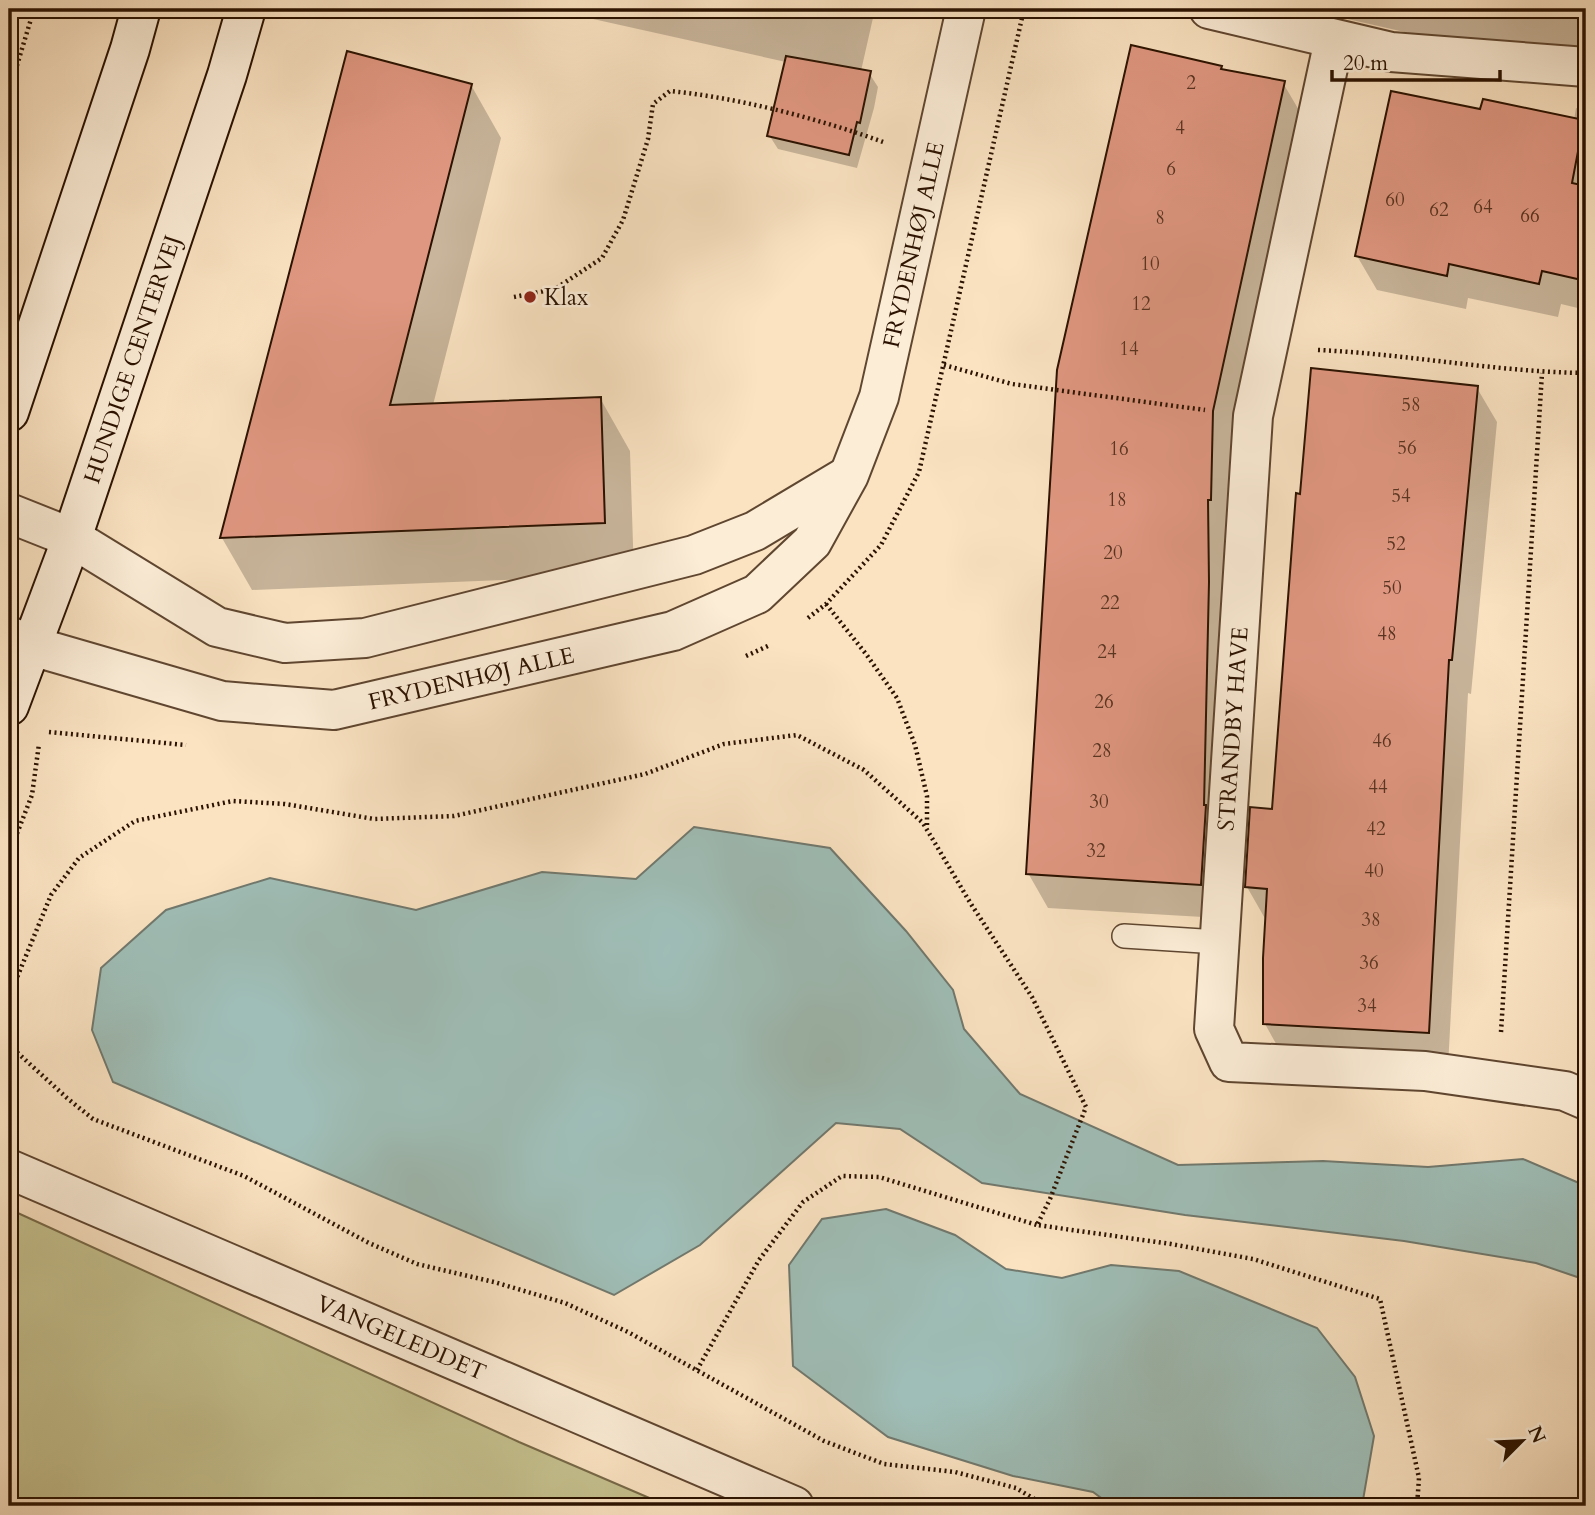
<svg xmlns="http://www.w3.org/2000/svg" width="1595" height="1515" viewBox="0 0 1595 1515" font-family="Cardo,serif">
<rect width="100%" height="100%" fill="#fbe3c2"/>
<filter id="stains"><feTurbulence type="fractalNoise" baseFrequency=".00286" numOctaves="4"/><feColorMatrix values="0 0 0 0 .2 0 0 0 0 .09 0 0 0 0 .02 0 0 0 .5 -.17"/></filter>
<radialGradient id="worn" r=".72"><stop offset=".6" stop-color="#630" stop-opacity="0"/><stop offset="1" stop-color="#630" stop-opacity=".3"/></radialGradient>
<path fill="#c5c18f" stroke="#786a48" stroke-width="2" d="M9,1209L519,1442L668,1506H9Z"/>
<g fill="#9fbeb7" stroke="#71796e" stroke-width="2">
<path d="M694,827L830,848L906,931L953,990L964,1029L1020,1094L1178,1165L1323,1161L1428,1167L1523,1159L1586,1186V1280L1536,1263L1404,1241L1185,1215L982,1183L900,1129L836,1123L700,1245L614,1295L113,1082L92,1030L101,968L166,910L270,878L416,910L542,872L636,879Z"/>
<path d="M886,1209L955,1235L1006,1269L1062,1278L1111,1265L1179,1271L1317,1328L1355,1377L1374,1436L1362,1506H1112L1093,1492L1013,1476L888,1437L793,1366L789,1265L822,1219Z"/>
</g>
<g fill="#0003">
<path d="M548,9H875L861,71L869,73L878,87L874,108L857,168L778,149L769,135L786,62Z"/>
<path d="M1304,9H1586V54L1457,44Z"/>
<path d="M348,54L471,85L501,138L433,405L600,398L630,451L634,575L252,590L222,538Z"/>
<path d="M1221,67L1223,72L1283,83L1303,117L1232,446L1220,918L1048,908L1028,873Z"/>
<path d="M1576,108L1586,111V310L1561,304L1558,317L1468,298L1466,309L1377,290L1357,256L1482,111L1574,120Z"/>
<path d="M1477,388L1497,422L1471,694L1468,693L1448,1067L1284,1058L1265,1024L1267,922L1247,887L1274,810L1302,496Z"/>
</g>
<g fill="#e09781" stroke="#2b1200" stroke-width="2">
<path d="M1131,45L1222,66L1221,69L1285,81L1213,411L1211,500H1208L1209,582L1204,805H1206L1201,885L1026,874L1057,370Z"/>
<path d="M347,51L472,84L390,405L601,397L605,523L220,538Z"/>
<path d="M786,56L871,71L860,123L857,122L849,155L767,136Z"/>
<path d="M1391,91L1480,109L1483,99L1584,120L1572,183L1586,186V281L1542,271L1539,284L1449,264L1447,276L1355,256Z"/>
<path d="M1311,368L1478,386L1452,660H1449L1429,1033L1263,1024V958L1267,889L1245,887L1250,807L1272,809L1296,493L1300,494Z"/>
</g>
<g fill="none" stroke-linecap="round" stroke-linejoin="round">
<defs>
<path id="lane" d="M1124,936L1218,942"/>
<g id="street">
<path d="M1209,9L1391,52L1586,67"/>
<path d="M1334,40L1253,416L1214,1029L1229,1062L1425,1071L1565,1091L1586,1100"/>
<path d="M9,513L72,538L217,627L285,643L365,638L694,555L755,531L847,476"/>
<path id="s1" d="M9,636L32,646L222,701L334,710L673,631L757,594L812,542L849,475L879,397L966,9"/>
<path id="s2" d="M9,1169L794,1506"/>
</g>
<g id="secondary">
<path d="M9,412L130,49L141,9"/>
<path id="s3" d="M9,706L72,538L227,75L246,9"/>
</g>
</defs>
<use href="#lane" stroke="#5f4630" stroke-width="26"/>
<use href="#street" stroke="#5f4630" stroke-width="42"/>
<use href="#secondary" stroke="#2b1200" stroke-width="42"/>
<g stroke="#2b1200" stroke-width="4.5" stroke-dasharray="2 3.5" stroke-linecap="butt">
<path d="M9,92L34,9"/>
<path d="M514,297L555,289L602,258L623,220L648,139L653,104L670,91C740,98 820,119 886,143"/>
<path d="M1318,350C1408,354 1496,372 1586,373"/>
<path d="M944,365L1012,384L1205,410"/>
<path d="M826,604L866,654L897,698L915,745L927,796V827"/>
<path d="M808,618L826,604L881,545L919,472L1024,9"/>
<path d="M746,656L770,645"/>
<path d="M49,732L186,745"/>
<path d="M9,854L32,795L39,744"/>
<path d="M9,997L51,895L79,858L135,821L233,801L285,804L374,819L454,816L645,774L724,744L797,735L864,770L923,823L971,904L1032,997L1086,1107L1050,1199L1037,1225L1171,1244L1253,1259L1380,1299L1419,1478L1417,1506"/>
<path d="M1501,1032L1542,373"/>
<path d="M9,1045L67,1098L93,1119L244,1176L369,1243L417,1264L494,1282L565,1303L628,1332L824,1441L884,1464L955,1472L1016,1488L1046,1506"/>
<path d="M697,1370L759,1260L803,1202L842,1176L879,1177L1037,1225"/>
</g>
<use href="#lane" stroke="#fcedd7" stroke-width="23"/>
<use href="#street" stroke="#fcedd7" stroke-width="38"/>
<use href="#secondary" stroke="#fcedd7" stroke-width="38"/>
</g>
<circle fill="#8f2418" stroke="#fcedd7" stroke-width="2.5" cx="530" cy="297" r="7"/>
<g text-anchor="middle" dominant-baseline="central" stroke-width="5" stroke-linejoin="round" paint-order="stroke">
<g font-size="19" fill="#583320">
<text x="1191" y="83">2</text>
<text x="1180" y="128">4</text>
<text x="1171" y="169">6</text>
<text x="1395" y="200">60</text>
<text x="1483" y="207">64</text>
<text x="1439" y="210">62</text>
<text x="1530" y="216">66</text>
<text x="1160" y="218">8</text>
<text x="1150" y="264">10</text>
<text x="1141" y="304">12</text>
<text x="1129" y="349">14</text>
<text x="1411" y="405">58</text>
<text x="1407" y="448">56</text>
<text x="1119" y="449">16</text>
<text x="1401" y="496">54</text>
<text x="1117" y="500">18</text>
<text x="1396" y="544">52</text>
<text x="1113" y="553">20</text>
<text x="1392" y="588">50</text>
<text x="1110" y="603">22</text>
<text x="1387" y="634">48</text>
<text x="1107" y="652">24</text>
<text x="1104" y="702">26</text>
<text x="1382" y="741">46</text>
<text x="1102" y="751">28</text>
<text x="1378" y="787">44</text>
<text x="1099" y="802">30</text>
<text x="1376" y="829">42</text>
<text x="1096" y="851">32</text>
<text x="1374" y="871">40</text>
<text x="1371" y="920">38</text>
<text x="1369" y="963">36</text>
<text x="1367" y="1006">34</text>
</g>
<g font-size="23" fill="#2b1200" stroke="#fcedd7">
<text stroke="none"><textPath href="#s1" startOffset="1167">FRYDENHØJ ALLE</textPath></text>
<text stroke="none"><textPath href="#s3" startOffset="368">HUNDIGE CENTERVEJ</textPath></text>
<text stroke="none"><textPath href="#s1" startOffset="476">FRYDENHØJ ALLE</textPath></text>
<text transform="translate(1233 729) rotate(-86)">STRANDBY HAVE</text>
<text stroke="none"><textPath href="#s2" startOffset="427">VANGELEDDET</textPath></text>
</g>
<g font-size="23" fill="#2b1200" stroke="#fcedd7" text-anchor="start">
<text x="544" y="297">Klax</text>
</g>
</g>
<rect width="1595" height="1515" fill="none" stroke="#fbe3c2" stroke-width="35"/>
<rect x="10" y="10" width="1574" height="1494" fill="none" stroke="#2b1200" stroke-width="3.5"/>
<rect x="18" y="18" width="1560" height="1480" fill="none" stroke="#2b1200" stroke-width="2"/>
<g transform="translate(1522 1441) rotate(66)" stroke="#fcedd7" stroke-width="5" paint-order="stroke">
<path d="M0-5L12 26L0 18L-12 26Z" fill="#2b1200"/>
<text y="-10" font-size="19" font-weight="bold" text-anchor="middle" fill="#2b1200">N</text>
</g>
<path d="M1332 70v10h168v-10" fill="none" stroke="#2b1200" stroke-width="3.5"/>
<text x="1343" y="70" font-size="21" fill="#2b1200" stroke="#fcedd7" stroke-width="5" paint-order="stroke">20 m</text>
<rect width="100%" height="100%" filter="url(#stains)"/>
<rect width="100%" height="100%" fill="url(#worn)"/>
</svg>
